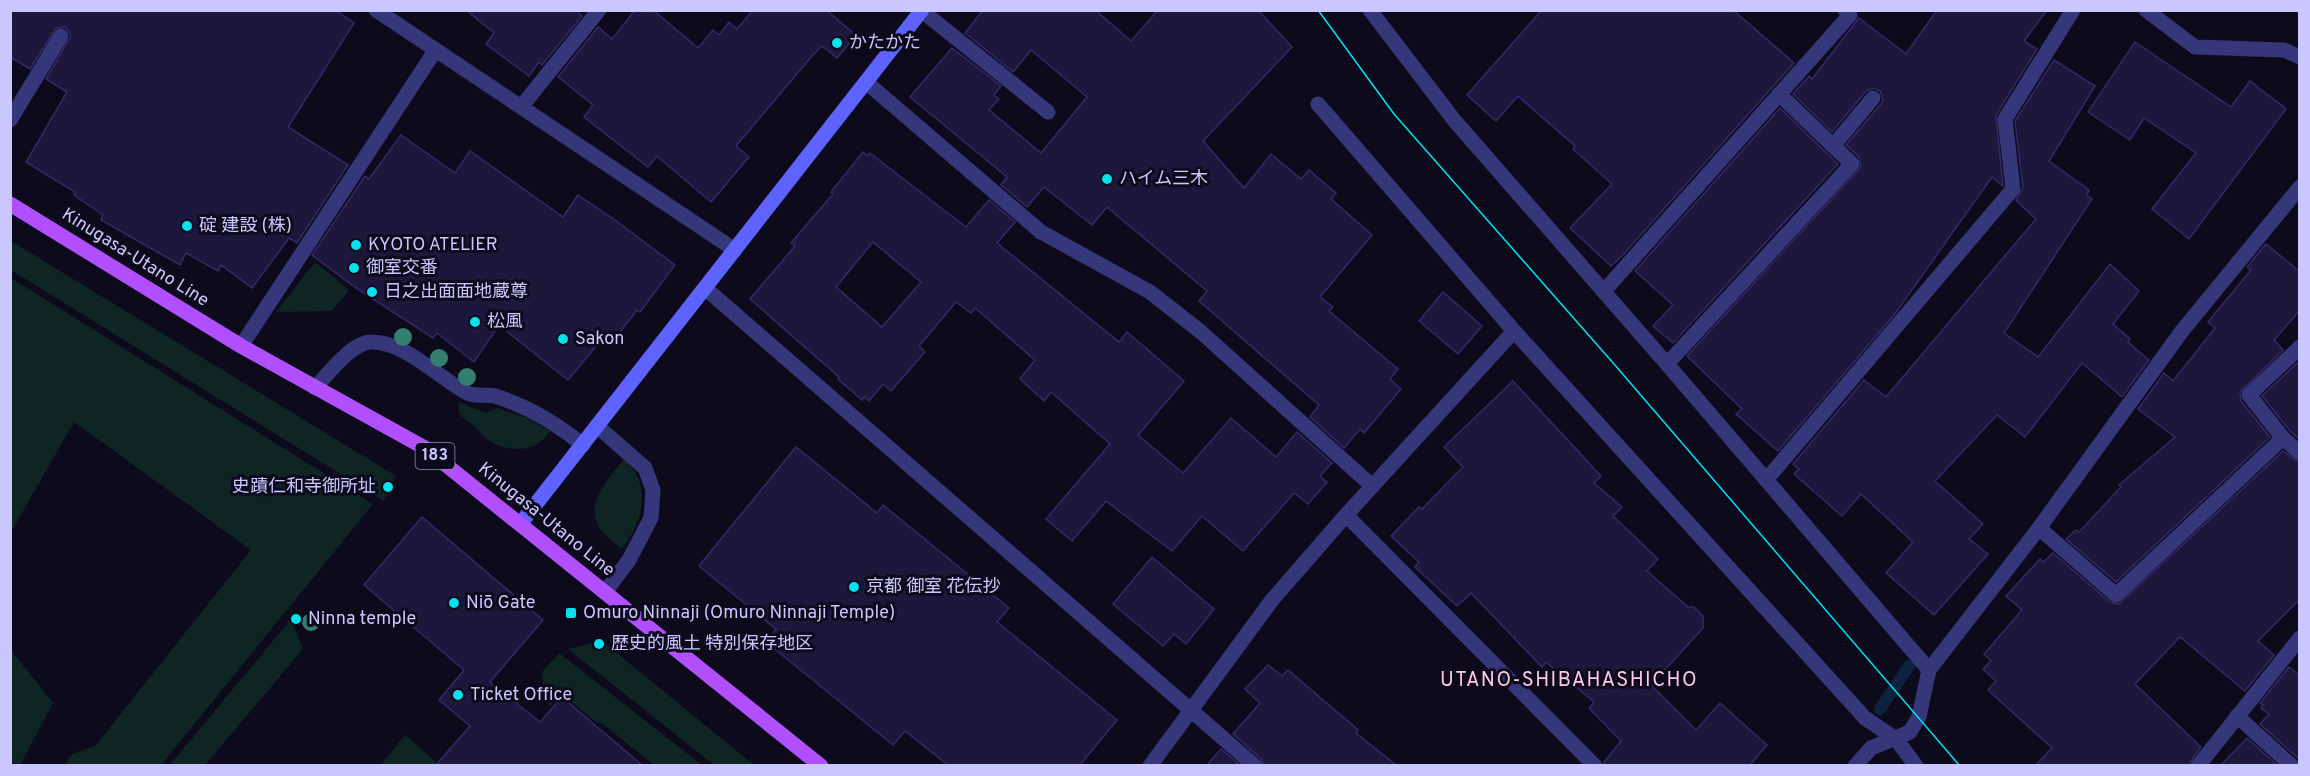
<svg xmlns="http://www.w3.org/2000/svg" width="2310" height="776" viewBox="0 0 2310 776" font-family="Overpass,'Noto Sans JP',sans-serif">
<rect width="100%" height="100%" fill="#0d0b1b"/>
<g fill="#0e2523">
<path d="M11,241L396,476L384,501L11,270Z"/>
<path d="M315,262L349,290L332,311L276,312Z"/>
<path d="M11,278L373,504L161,765H65L71,755L96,745L251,550L74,422L11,532Z"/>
<path d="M459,402L486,413L496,408L525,417L550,431C535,455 505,453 484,437C480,433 478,429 475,426C465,418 456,417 459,402Z"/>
<path d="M624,459C653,484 643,522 622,549C616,544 609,539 604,533C580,508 608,479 624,459Z"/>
<path d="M291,619L303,649L205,765H170Z"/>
<path d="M602,641L754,765H714L568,649Z"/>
<path d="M10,649L53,703L20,765L11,762Z"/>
<path d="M559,653L702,765H654L602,723H597L561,693L550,706L544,700L542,672Z"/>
<path d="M405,735L437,763L436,766H380Z"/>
</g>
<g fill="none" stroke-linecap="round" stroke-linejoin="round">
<path stroke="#0c223f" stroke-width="12" d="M1880,709L1909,666"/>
</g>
<g fill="#1d173c" stroke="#332a68" stroke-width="1.5" fill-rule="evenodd">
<path d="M10,10H335L354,23L288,127L348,165L297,243L289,238L252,288L221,265L218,271L186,253L180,265L101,220L103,215L74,195L75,192L26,162L67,92L46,79L71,36L66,27L56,28L30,69L10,57Z"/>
<path d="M466,10H575L582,16L542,65L539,62L529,76L486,44L494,33Z"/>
<path d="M635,10H653L698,48L713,30L719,35L729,22L737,29L753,10H826L856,35L837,58L822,46L812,56L736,146L749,157L711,202L657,156L648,167L584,117L593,105L558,77L598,27L612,39Z"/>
<path d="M983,10H1095L1131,41L1158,10H1258L1292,47L1203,141L1244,188L1271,154L1301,179L1309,170L1336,193L1331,199L1372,235L1320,297L1333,307L1329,311L1398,369L1390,379L1401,389L1364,433L1360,429L1344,448L1310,417L1319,405L1199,301L1207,291L1107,207L1092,225L1044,187L1027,207L1001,185L1007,177L910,97L952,48L1001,86L994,95L999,99L989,110L1041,153L1087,97L1031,50L1013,72L965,33Z"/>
<path d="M1542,10H1733L1794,63L1621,257L1611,266L1570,228L1612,184L1573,149L1575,146L1518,96L1496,121L1467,95Z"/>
<path d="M1937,10H2047L2024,41L2037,49L1996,115L2003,186L1992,177L1894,315L1778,451L1736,414L1742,409L1687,356L1861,167L1859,157L1846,145L1881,104L1883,99L1880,91L1874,88L1866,91L1832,132L1793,94L1809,76L1812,79L1859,18L1906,54Z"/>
<path d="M2135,42L2231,107L2250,81L2286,109L2189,239L2152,209L2196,153L2144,118L2130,140L2088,112Z"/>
<path d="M2054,60L2095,86L2049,161L2089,190L2087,195L2092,199L2004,333L2038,357L2110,264L2139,291L2113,324L2130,339L2128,342L2149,360L2122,397L2082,363L2025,437L1997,415L1935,481L1983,524L1969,539L1988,554L1934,615L1886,573L1913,542L1861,494L1842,516L1794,474L1799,469L1793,464L1864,380L1886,397L2036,219L2016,200L2023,188L2015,121Z"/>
<path d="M1780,108L1838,164L1673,343L1653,326L1673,305L1635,271Z"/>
<path d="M401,135L455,173L470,151L563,217L578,195L615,220L675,265L640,312L637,310L614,340L606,334L568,380L499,325L474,362L437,333L433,338L356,288L312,255L365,176L369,179Z"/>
<path d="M863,152L868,156L870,153L966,227L989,200L1015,222L997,243L1119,342L1127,332L1184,381L1138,435L1183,473L1231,418L1276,457L1297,432L1332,463L1320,476L1327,482L1308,504L1294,493L1243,551L1202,516L1172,551L1106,501L1072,541L1046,519L1110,444L1051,392L1044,401L1020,379L1035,360L975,308L971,313L956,302L919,346L925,352L891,391L883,384L869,401L864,397L862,400L838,379L839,377L750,299L795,246L791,243L833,194L831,192ZM873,242L921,282L882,327L836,287Z"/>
<path d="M2266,244L2300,272V310L2274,340L2283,350L2240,392L2241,401L2270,437L2116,582L2066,539L2076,530L2079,532L2121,487L2119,485L2175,437L2138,409L2164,373L2173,381L2215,328L2208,322L2251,270L2247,267Z"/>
<path d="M1443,292L1482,326L1458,354L1419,321Z"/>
<path d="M2297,363L2300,366V440L2290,431L2262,396Z"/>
<path d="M1513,381L1601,476L1594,483L1622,507L1613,516L1658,559L1647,571L1688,607H1694L1703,616V628L1651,685L1696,730L1720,703L1767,745L1750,765H1604V762L1621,741L1589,708L1594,702L1546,662L1542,667L1471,593L1457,606L1415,567L1419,562L1391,536L1419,507L1422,509L1463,467L1444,447Z"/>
<path d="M796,447L877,513L883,505L1009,608L997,622L1117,720L1080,765H948L905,731L893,745L766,642L776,629L699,566Z"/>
<path d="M2283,451L2300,463V599L2258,641L2274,655L2245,691L2180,637L2135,684L2201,747L2188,765H2036L2052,748L1988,690L1996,681L1983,669L1991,661L1984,654L2022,610L2006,596L2040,559L2043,562L2053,553L2110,602L2119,604Z"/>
<path d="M422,517L543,620L490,682L540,722L562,697L642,765H436L470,726L439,700L464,670L364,585Z"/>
<path d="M1152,557L1214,609L1186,644L1174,634L1163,646L1113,604Z"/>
<path d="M1268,665L1282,676L1288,670L1358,730L1356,733L1396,765H1264L1261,759L1233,734L1260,703L1245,689Z"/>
<path d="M2289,667L2300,676V760L2260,724L2269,714L2261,708L2263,705L2260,703Z"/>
<path d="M2247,738L2277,765H2221Z"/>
<path d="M1221,749L1240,765H1207Z"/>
</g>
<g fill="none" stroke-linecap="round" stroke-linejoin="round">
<g stroke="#36377a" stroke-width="15">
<path d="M922,11L1048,112"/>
<path d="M1833,146L1873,98"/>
<path d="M1041,232L1150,292L1201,332L1371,485"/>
<path d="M1604,291L1850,15L1845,10"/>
<path d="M241,346L435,51"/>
<path d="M2300,347L2249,395L2283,438L2300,453"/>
<path d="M1667,364L1852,164L1779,94"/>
<path d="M1766,480L2013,189L2005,119L2073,10"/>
<path d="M2039,528L2116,595L2283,438"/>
</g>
<g stroke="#36377a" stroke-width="15">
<path d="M376,10L735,250"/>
<path d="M1370,10L1454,120L1667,364L1929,670"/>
<path d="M2146,10L2195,47L2284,50L2300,57"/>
<path d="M866,82L1041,232"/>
<path d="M1318,104L1514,331L1865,718L1896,739L1916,766"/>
<path d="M521,107L599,10"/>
<path d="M10,120L61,36"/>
<path d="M705,288L1255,766"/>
<path d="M315,388C327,375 352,342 371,342C404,341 439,378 467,393C475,397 486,394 495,396C527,406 557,424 583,445"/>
<path d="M597,426L645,468L653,490L651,518L629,560L605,592"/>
<path d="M1346,515L1514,331"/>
<path d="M2237,716L2292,766"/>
<path d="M1150,766L1272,600L1346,515L1595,766"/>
<path d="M1855,766L1871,748L1910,732L1919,717L1929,670L2039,528L2182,331L2300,187"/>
<path d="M2198,766L2300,638"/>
</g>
<path stroke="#5e63fd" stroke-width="15" d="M521,523L922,10"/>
<path stroke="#b24ffd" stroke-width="15" d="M10,204L241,346L425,448L821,766"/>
<path stroke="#03e2ed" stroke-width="1.5" d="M1318,10L1394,114L1614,364L1960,766"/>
</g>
<g fill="#347e6f">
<circle cx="403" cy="337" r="9"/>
<circle cx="439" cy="358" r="9"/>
<circle cx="467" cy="377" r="9"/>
<circle cx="311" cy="622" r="9"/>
</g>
<g fill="#03e2ed" stroke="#0d0b1b" stroke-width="2">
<circle cx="837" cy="43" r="6"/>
<circle cx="1107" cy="179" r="6"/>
<circle cx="187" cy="226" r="6"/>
<circle cx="356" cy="245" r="6"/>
<circle cx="354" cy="268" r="6"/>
<circle cx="372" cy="292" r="6"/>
<circle cx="475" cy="322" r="6"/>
<circle cx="563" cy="339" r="6"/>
<circle cx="388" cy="487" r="6"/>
<circle cx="854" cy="587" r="6"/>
<circle cx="454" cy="603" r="6"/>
<rect x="565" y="607" width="12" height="12" rx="3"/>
<circle cx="296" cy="619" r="6"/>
<circle cx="599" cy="644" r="6"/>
<circle cx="458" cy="695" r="6"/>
</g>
<g text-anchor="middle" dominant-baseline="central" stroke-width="6" stroke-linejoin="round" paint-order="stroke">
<rect fill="#0d0b1b" stroke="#918eba" stroke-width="1.5" x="415.5" y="443" width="39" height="26" rx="4.5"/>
<g font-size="16" font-weight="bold" fill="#cac6fe">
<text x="435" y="456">183</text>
</g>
<g font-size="18" fill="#cac6fe" stroke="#0d0b1b" text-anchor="start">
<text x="849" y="43">かたかた</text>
<text x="1119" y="179">ハイム三木</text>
<text x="199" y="226">碇 建設 (株)</text>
<text x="368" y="245">KYOTO ATELIER</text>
<text x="366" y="268">御室交番</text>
<text x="384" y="292">日之出面面地蔵尊</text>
<text x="487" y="322">松風</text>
<text x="575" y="339">Sakon</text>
<text x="376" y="487" text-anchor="end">史蹟仁和寺御所址</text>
<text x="866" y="587">京都 御室 花伝抄</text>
<text x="466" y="603">Niō Gate</text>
<text x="583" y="613">Omuro Ninnaji (Omuro Ninnaji Temple)</text>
<text x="308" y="619">Ninna temple</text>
<text x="611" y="644">歴史的風土 特別保存地区</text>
<text x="470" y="695">Ticket Office</text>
</g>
<g font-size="18" fill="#cac6fe" stroke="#0d0b1b">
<text transform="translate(135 258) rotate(32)">Kinugasa-Utano Line</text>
<text transform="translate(546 520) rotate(39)">Kinugasa-Utano Line</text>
</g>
<g font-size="20" letter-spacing="1.5" fill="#fec8ed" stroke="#0d0b1b">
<text x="1569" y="681">UTANO-SHIBAHASHICHO</text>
</g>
</g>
<rect width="2310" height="776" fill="none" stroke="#cac6fe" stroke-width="24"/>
</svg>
